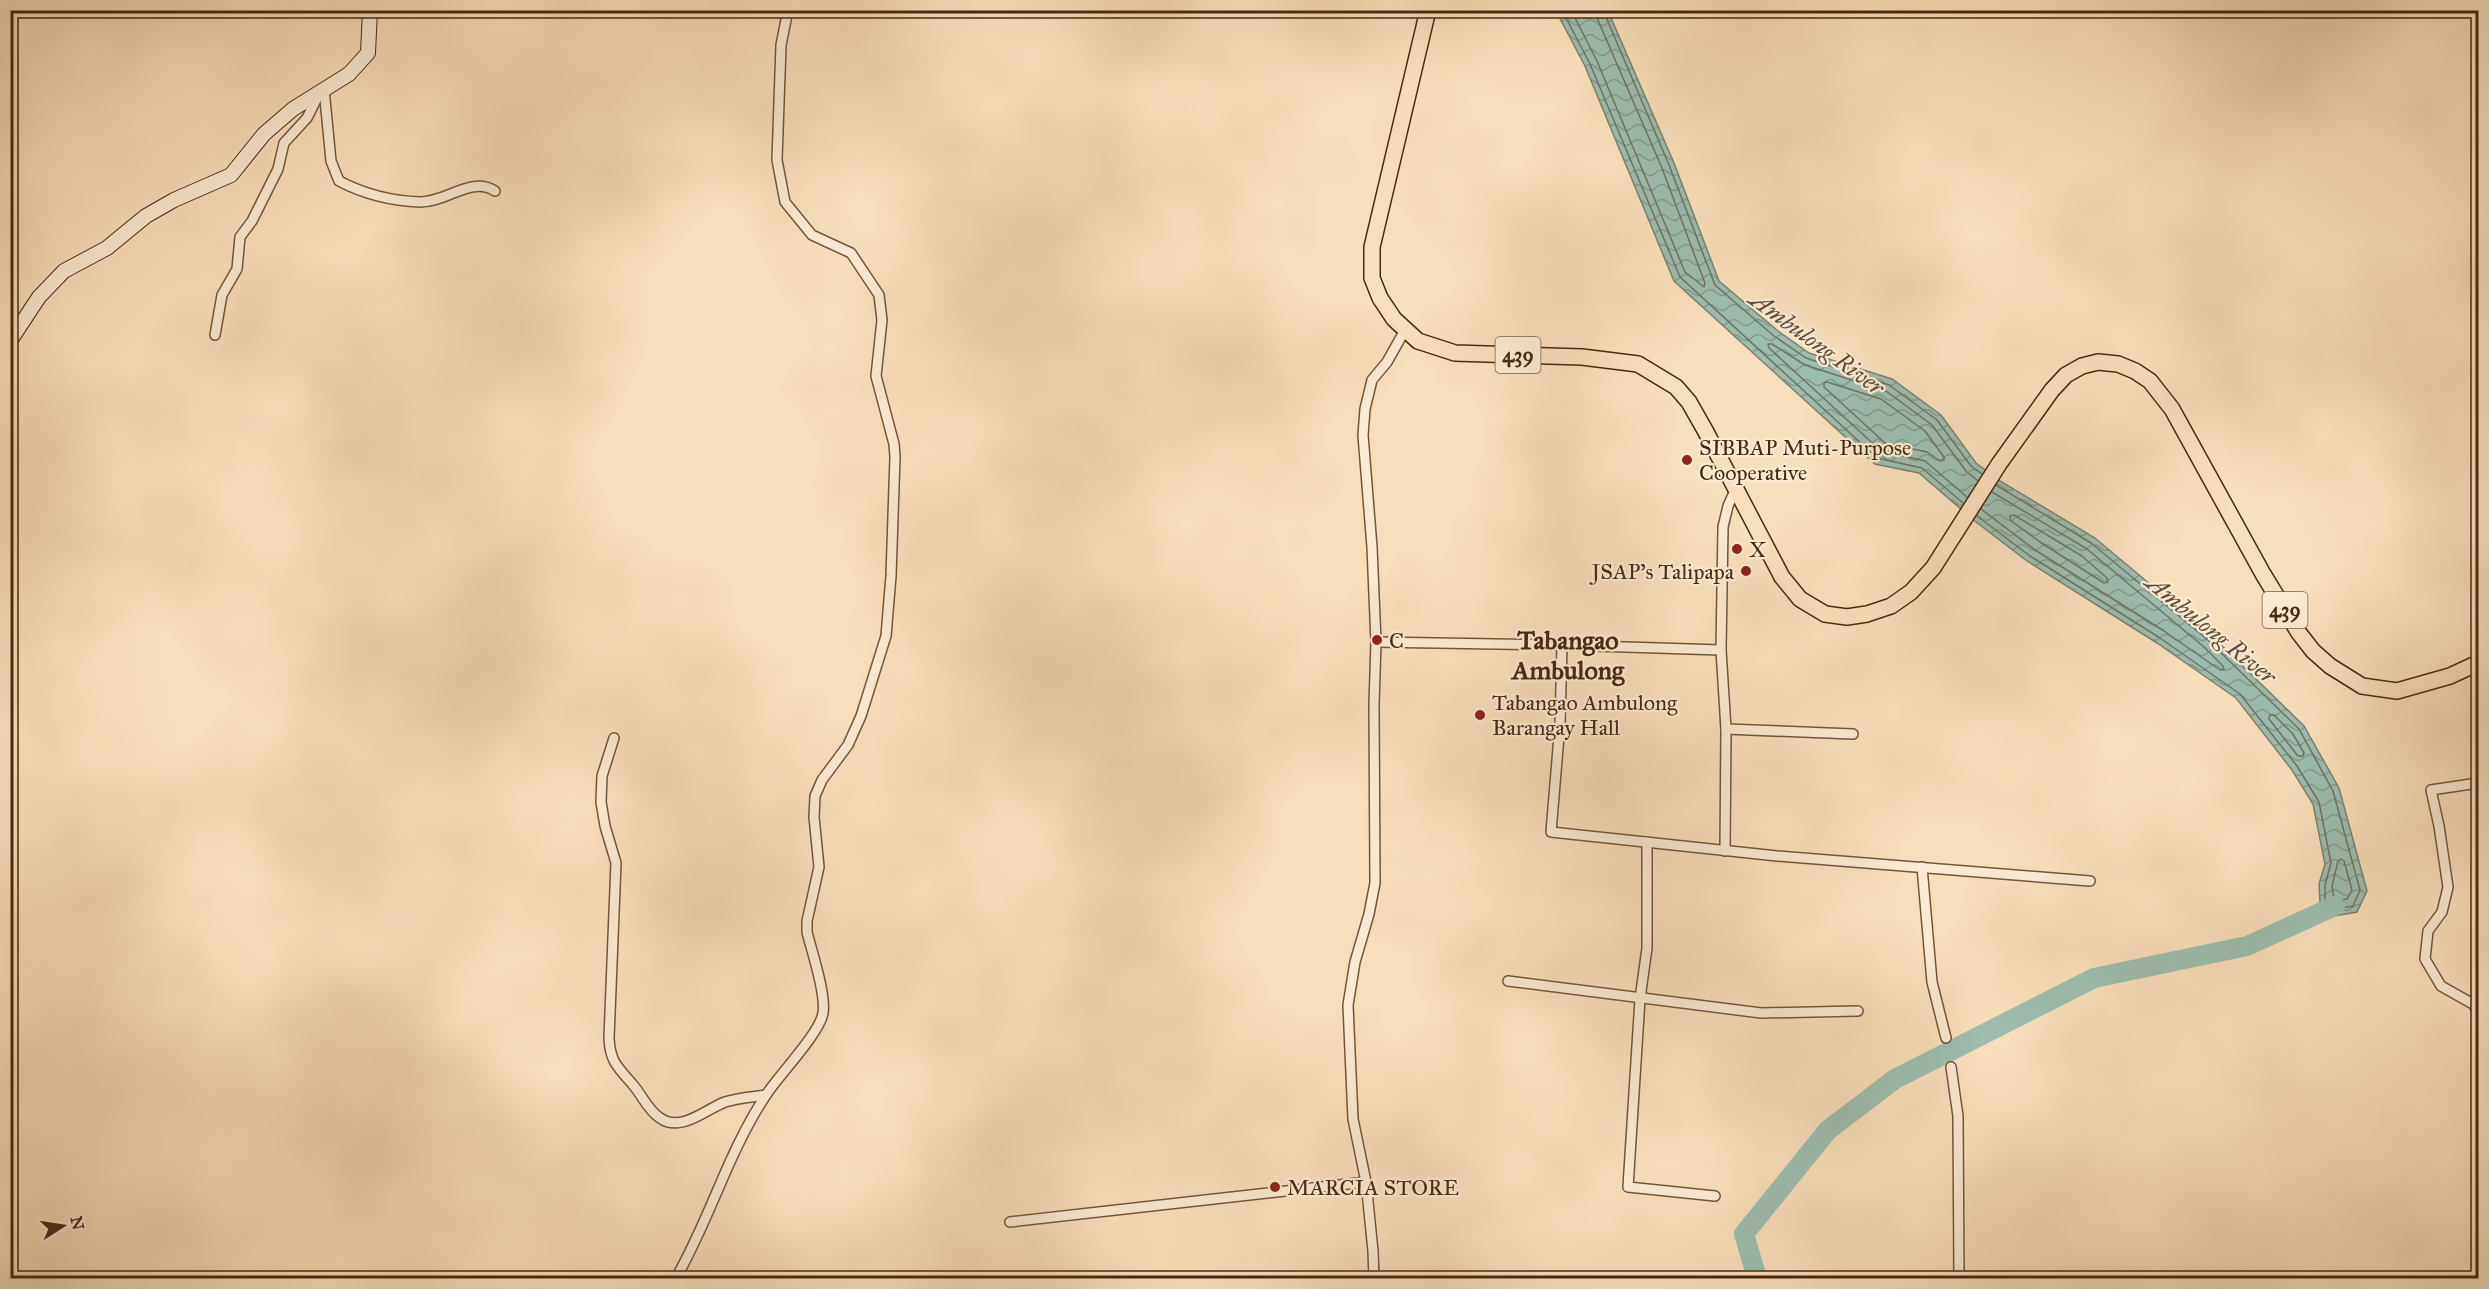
<svg xmlns="http://www.w3.org/2000/svg" width="2489" height="1289" viewBox="0 0 2489 1289" font-family="'IM FELL Great Primer',serif">
<defs>
<pattern id="water-waves" width="16" height="10" patternUnits="userSpaceOnUse" patternTransform="scale(1.5)"><rect width="16" height="10" fill="#9dbdb0"/><path d="M0 5q4-4 8 0t8 0" fill="none" stroke="#829a8e"/></pattern>
</defs>
<rect width="100%" height="100%" fill="#f8dfbb"/>
<filter id="stains"><feTurbulence type="fractalNoise" baseFrequency=".00333" numOctaves="4"/><feColorMatrix values="0 0 0 0 .2 0 0 0 0 .09 0 0 0 0 .02 0 0 0 .5 -.17"/></filter>
<radialGradient id="worn" r=".72"><stop offset=".6" stop-color="#630" stop-opacity="0"/><stop offset="1" stop-color="#630" stop-opacity=".3"/></radialGradient>
<path fill="url(#water-waves)" stroke="#7b8171" stroke-width="1.5" d="M1556,11H1608L1674,163L1719,281L1778,331L1809,353L1892,379L1941,415L1976,463L2000,481L2095,538L2213,637L2304,726L2339,788L2367,891L2357,912L2317,919L2312,915L2320,902L2319,884L2325,864L2313,804L2292,770L2236,698L2157,643L2027,561L1976,522L1919,473L1875,464L1674,281L1585,66Z"/>
<g fill="none" stroke-linecap="round" stroke-linejoin="round">
<g stroke="#727261" stroke-width="1.5">
<path d="M1562,10L1590,64L1680,277L1877,458L1922,468L1963,503"/>
<path d="M1571,10L1597,61L1685,272L1704,287L1705,283L1662,168L1597,18L1596,10"/>
<path d="M1603,10L1669,165L1715,285L1774,336L1806,358L1889,385L1937,420L1971,466L1982,474"/>
<path d="M1827,382L1881,399L1925,431L1944,457V460L1940,461L1927,452L1885,443L1824,387V383Z"/>
<path d="M1967,497L1925,461L1881,451L1769,348L1768,344H1772L1805,365L1886,391L1932,425L1966,471L1978,481"/>
<path d="M1981,509L2035,550L2164,631L2220,670H2224L2223,666L2204,647L2087,549L1992,492"/>
<path d="M2014,515L2082,556L2107,578L2108,582L2104,583L2040,542L2010,520V516Z"/>
<path d="M1977,516L2030,556L2160,638L2240,694L2297,766L2319,802L2331,863L2325,885V909L2328,910L2353,906L2360,890L2333,791L2299,729L2209,641L2091,543L1996,485"/>
<path d="M2270,715H2274L2293,734L2304,753L2303,756H2298L2269,719Z"/>
<path d="M2341,859L2344,861L2352,890L2347,899L2336,901L2334,899L2332,886L2338,861Z"/>
</g>
<path stroke="#9dbdb0" stroke-width="20" d="M1757,1278L1744,1234L1828,1130L1895,1079L2094,978L2247,946L2335,906"/>
<defs>
<g id="street">
<path d="M324,89L331,161L339,181C364,194 391,201 420,202C447,202 471,176 495,191"/>
<path d="M215,335L222,295L237,269L240,237L252,221L278,169L284,143L307,118L319,94"/>
<path d="M1376,642L1562,645L1560,724L1551,832L1777,856L2090,881"/>
<path d="M1562,645L1721,650"/>
<path d="M1726,729L1853,734"/>
<path d="M614,738L602,776L601,802L605,826L616,863L609,1038C610,1063 619,1068 634,1086C643,1097 648,1110 660,1118C681,1133 706,1109 725,1102C738,1098 753,1097 766,1095"/>
<path d="M2478,783L2431,790L2439,826L2448,887L2442,912L2428,931L2425,959L2441,986L2473,1004L2478,1012"/>
<path d="M1647,842V948L1640,999L1628,1187L1715,1196"/>
<path d="M1725,851L1726,729L1721,650L1723,527L1728,506L1736,488"/>
<path d="M1922,867L1932,982L1946,1038"/>
<path d="M1508,981L1761,1013L1858,1011"/>
<path d="M1951,1067L1958,1116L1959,1278"/>
<path d="M1010,1222L1366,1182"/>
<path d="M676,1278C710,1219 728,1152 766,1095C779,1075 820,1033 823,1013C826,994 812,952 807,932V921L819,867L814,817L815,796L822,780L848,745L861,716L886,636L891,576L895,457L894,444L876,376L882,320L879,295L851,253L812,235L785,202L777,160L781,45L788,10"/>
<path d="M1374,1278L1373,1251L1366,1182L1353,1119L1348,1005L1355,962L1369,914L1375,883L1374,704L1376,642L1372,547L1363,435L1365,409L1372,380L1387,362L1405,330"/>
</g>
<path id="secondary" d="M10,341L39,297L64,271L107,248L146,216L174,200L231,175L264,134L293,109L349,74L368,53L370,10"/>
<path id="primary" d="M1428,10L1372,247V278L1380,298L1394,319L1418,341L1455,353L1582,357L1638,364L1676,387L1689,402L1706,432L1782,577L1800,599L1825,614L1847,617L1867,614L1891,606L1911,592L1933,568L1999,464L2052,390L2066,375L2082,366L2098,362L2118,364L2135,371L2150,381L2172,409L2263,574L2299,633L2313,651L2330,666L2362,686L2397,691L2450,676L2478,663"/>
</defs>
<use href="#street" stroke="#73563c" stroke-width="12"/>
<use href="#secondary" stroke="#472812" stroke-width="16"/>
<use href="#primary" stroke="#472812" stroke-width="18"/>
<use href="#street" stroke="#faead3" stroke-width="9"/>
<use href="#secondary" stroke="#faead3" stroke-width="14"/>
<use href="#primary" stroke="#f8dfbb" stroke-width="15"/>
</g>
<g fill="#8f2418" stroke="#faead3" stroke-width="2">
<circle cx="1687" cy="460" r="6"/>
<circle cx="1737" cy="549" r="6"/>
<circle cx="1746" cy="571" r="6"/>
<circle cx="1377" cy="640" r="6"/>
<circle cx="1480" cy="715" r="6"/>
<circle cx="1275" cy="1187" r="6"/>
</g>
<g text-anchor="middle" dominant-baseline="central" stroke-width="4.5" stroke-linejoin="round" paint-order="stroke">
<g fill="#faead3" stroke="#7d624c" stroke-width="1.5">
<rect x="1495.5" y="337" width="45" height="36" rx="4.5"/>
<rect x="2262.5" y="592" width="45" height="36" rx="4.5"/>
</g>
<g font-size="21" font-weight="bold" fill="#472812">
<text x="1518" y="355">439</text>
<text x="2285" y="610">439</text>
</g>
<g font-size="22" fill="#472812" stroke="#faead3" text-anchor="start">
<text x="1699" y="447">SIBBAP Muti-Purpose<tspan x="1699" dy="25">Cooperative</tspan></text>
<text x="1749" y="549">X</text>
<text x="1734" y="571" text-anchor="end">JSAP's Talipapa</text>
<text x="1389" y="640">C</text>
<text x="1492" y="702">Tabangao Ambulong<tspan x="1492" dy="25">Barangay Hall</tspan></text>
<text x="1287" y="1187">MARCIA STORE</text>
</g>
<g font-size="24" font-style="italic" fill="#5c4d3a" stroke="#faead3">
<text transform="translate(1817 343) rotate(36)">Ambulong River</text>
<text transform="translate(2211 629) rotate(39)">Ambulong River</text>
</g>
<g font-size="26" font-weight="bold" fill="#472812" stroke="#faead3">
<text x="1568" y="640">Tabangao<tspan x="1568" dy="30">Ambulong</tspan></text>
</g>
</g>
<rect width="2489" height="1289" fill="none" stroke="#f8dfbb" stroke-width="36"/>
<rect x="12" y="12" width="2465" height="1265" fill="none" stroke="#472812" stroke-width="3"/>
<rect x="18" y="18" width="2453" height="1253" fill="none" stroke="#472812" stroke-width="1.5"/>
<g transform="translate(63 1226) rotate(78)" stroke="#faead3" stroke-width="4.5" paint-order="stroke">
<path d="M0-4.5L10 22L0 15L-10 22Z" fill="#472812"/>
<text y="-9" font-size="16" font-weight="bold" text-anchor="middle" fill="#472812">N</text>
</g>
<rect width="100%" height="100%" filter="url(#stains)"/>
<rect width="100%" height="100%" fill="url(#worn)"/>
</svg>
